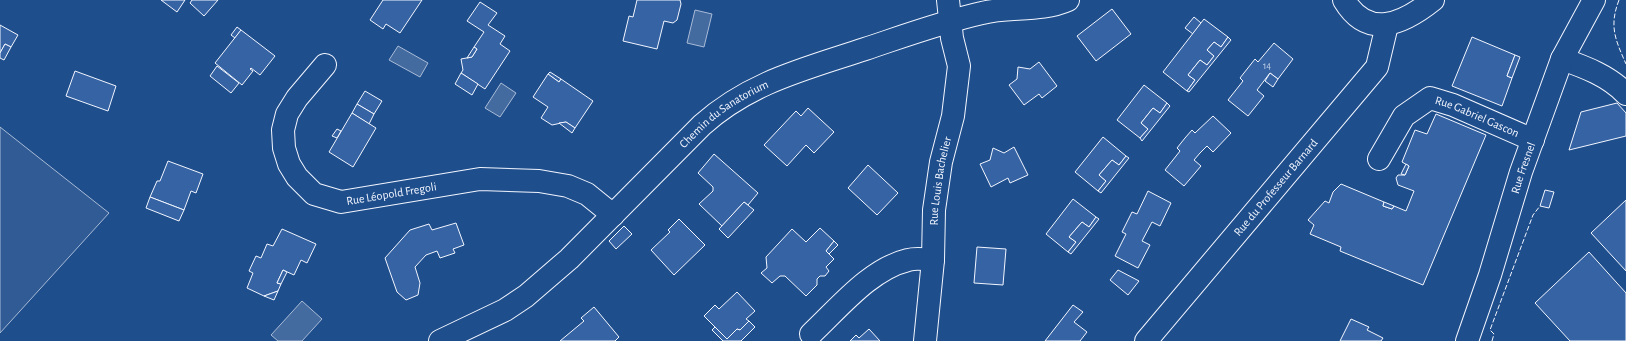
<svg xmlns="http://www.w3.org/2000/svg" width="1626" height="341" viewBox="0 0 1626 341" font-family="'Alegreya Sans',sans-serif">
<rect width="100%" height="100%" fill="#1f4e8c"/>
<path fill="#305b95" stroke="#a8bbd7" d="M0,127L109,213L0,333Z"/>
<g fill="#446ba0" stroke="#a8bbd7">
<path d="M695,10L712,14L704,47L687,43Z"/>
<path d="M398,46L428,63L420,77L389,60Z"/>
<path d="M501,83L516,93L500,117L485,108Z"/>
<path d="M302,301L322,319L302,341H278L271,335Z"/>
</g>
<g fill="#3563a3" stroke="#f2f6ff">
<path d="M161,0H185L177,12Z"/>
<path d="M192,0H218L204,16L190,3Z"/>
<path d="M383,0H422L400,33L386,24L383,29L370,20Z"/>
<path d="M637,0H680L681,4L677,20L673,23L664,21L657,49L623,41L629,16L633,17Z"/>
<path d="M480,2L497,13L488,25L505,36L500,44L510,51L485,89L461,73L463,70L461,59L472,57L477,49L474,47L484,32L467,21Z"/>
<path d="M1112,9L1131,34L1096,61L1077,36Z"/>
<path d="M1194,17L1201,23L1193,34L1185,28Z"/>
<path d="M1204,19L1228,37L1221,47L1214,42L1207,50L1214,56L1207,65L1200,60L1188,75L1195,80L1187,91L1163,72Z"/>
<path d="M0,25L18,35L11,47L5,44L0,53Z"/>
<path d="M237,27L241,30L235,38L231,35Z"/>
<path d="M241,30L275,56L260,75L251,68L250,69L253,71L242,85L215,63Z"/>
<path d="M1228,37L1231,40L1189,92L1187,91L1195,80L1188,75L1200,60L1207,65L1214,56L1207,50L1214,42L1221,47Z"/>
<path d="M1472,37L1515,55L1507,76L1512,78L1502,106L1452,86Z"/>
<path d="M1274,43L1293,59L1278,79L1270,73L1257,90L1264,96L1248,116L1228,100L1243,81L1240,78L1255,59L1258,62Z"/>
<path d="M5,44L11,47L4,60L0,58V53Z"/>
<path d="M474,47L477,49L472,57L467,58Z"/>
<path d="M1515,55L1520,57L1512,78L1507,76Z"/>
<path d="M1039,62L1057,86L1042,98L1039,94L1024,105L1009,85L1017,79L1018,67L1030,69Z"/>
<path d="M217,66L239,83L231,93L210,76Z"/>
<path d="M75,71L116,86L108,111L66,96Z"/>
<path d="M550,72L561,79L559,82L548,74Z"/>
<path d="M461,73L478,84L472,95L455,84Z"/>
<path d="M1270,73L1278,79L1273,87L1265,81Z"/>
<path d="M548,74L559,82L561,79L593,101L575,128L566,122L552,125L541,118L548,107L533,97Z"/>
<path d="M1144,85L1167,103L1160,113L1153,108L1141,123L1148,129L1140,138L1117,120Z"/>
<path d="M365,91L382,101L374,114L357,104Z"/>
<path d="M1167,103L1170,106L1142,141L1140,138L1148,129L1141,123L1153,108L1160,113Z"/>
<path d="M1617,103L1626,113V136L1569,150L1581,112Z"/>
<path d="M357,104L374,114L369,124L352,113Z"/>
<path d="M808,108L834,132L814,153L806,145L787,166L764,145L796,111L801,116Z"/>
<path d="M352,113L376,128L353,167L329,152Z"/>
<path d="M1436,114L1486,135L1423,285L1340,251L1341,247L1310,234L1314,225L1308,220L1325,201L1329,203L1333,192L1341,184L1384,202L1383,206L1392,209L1394,206L1406,211L1414,191L1398,185L1396,178L1398,175H1405L1409,166L1402,162L1415,130L1427,134Z"/>
<path d="M1213,116L1231,133L1213,152L1207,146L1200,153L1194,160L1201,166L1184,186L1165,170L1180,151L1177,148L1185,138L1192,130L1195,133Z"/>
<path d="M566,122L575,128L572,133L559,123Z"/>
<path d="M337,129L341,131L337,138L332,136Z"/>
<path d="M1103,137L1126,156L1119,165L1112,160L1099,175L1106,181L1098,191L1075,172Z"/>
<path d="M1014,147L1028,175L1010,183L1008,178L991,187L980,164L990,160L993,148L1004,153Z"/>
<path d="M714,154L758,193L748,205L744,202L722,226L699,204L713,191V187L698,173Z"/>
<path d="M1126,156L1129,158L1101,193L1098,191L1106,181L1099,175L1112,160L1119,165Z"/>
<path d="M168,161L203,174L196,193L191,191L184,210L150,197L157,181H160Z"/>
<path d="M1406,164L1409,166L1405,175L1401,174Z"/>
<path d="M868,165L898,193L877,215L848,188Z"/>
<path d="M1545,190L1554,192L1549,208L1540,206Z"/>
<path d="M1148,191L1171,203L1160,226L1152,222L1142,241L1150,245L1138,268L1115,256L1126,234L1122,232L1132,212L1137,214Z"/>
<path d="M150,197L184,210L179,221L146,208Z"/>
<path d="M1073,199L1096,217L1089,227L1082,222L1069,237L1076,242L1068,252L1046,234Z"/>
<path d="M1626,200V271L1591,233Z"/>
<path d="M744,202L754,210L728,238L719,229Z"/>
<path d="M1384,202L1394,206L1392,209L1383,206Z"/>
<path d="M1096,217L1099,219L1071,254L1068,252L1076,242L1069,237L1082,222L1089,227Z"/>
<path d="M679,219L705,245L674,275L651,250L670,232L668,230Z"/>
<path d="M456,223L464,245L453,249L455,253L440,258L437,251L426,255L415,267L420,283L418,295L406,300L397,292L385,258L410,230L429,224L432,230Z"/>
<path d="M624,226L632,234L616,249L609,241Z"/>
<path d="M820,228L834,241L826,251L834,259L826,267L829,271L825,276H820L817,279V285L806,296L785,276H780L772,283L761,273L767,268L766,257L792,229L806,242Z"/>
<path d="M282,229L316,244L307,263L301,260L294,275L283,270L277,283L281,284L278,291L264,296L247,288L253,273L249,271L256,256L261,258L267,244L273,246Z"/>
<path d="M834,241L838,245L829,254L826,251Z"/>
<path d="M977,247L1006,249L1003,285L974,283Z"/>
<path d="M1589,252L1626,293V341H1570L1535,303Z"/>
<path d="M283,270L287,272L281,284L277,283Z"/>
<path d="M1118,270L1139,281L1128,295L1110,280Z"/>
<path d="M278,291L274,300L264,296Z"/>
<path d="M737,292L755,311L746,319L749,321L740,330L737,329L727,339L704,316L715,305L719,309Z"/>
<path d="M1073,305L1083,312L1074,322L1087,332L1080,341H1045Z"/>
<path d="M594,307L619,337L615,341H560L584,321L581,318Z"/>
<path d="M1351,319L1369,327L1367,330L1383,338L1381,341H1340Z"/>
<path d="M749,321L755,327L741,341H723L712,330L715,327L727,339L737,329L740,330Z"/>
<path d="M869,329L880,341H850L856,335L859,338Z"/>
</g>
<g fill="none" stroke-linecap="round" stroke-linejoin="round">
<defs>
<g id="minor">
<path d="M1344,0C1368,40 1403,24 1433,0"/>
<path d="M1562,59C1585,67 1609,76 1626,94"/>
<path id="s1" d="M325,65L297,98L287,114L283,130L284,148L289,164L297,177L314,194L341,202L480,179L539,181L568,186L587,194L613,215"/>
<path id="s2" d="M1379,159L1404,116L1430,98L1453,105L1533,140"/>
<path d="M811,334C839,308 870,269 908,260C915,258 925,259 933,260"/>
<path id="s3" d="M440,341L505,310L526,296L569,259L702,125C750,82 805,69 865,49C904,36 942,22 982,13C1010,6 1041,12 1068,0"/>
<path id="s4" d="M925,341L933,260L934,210L941,162L953,116L959,66L952,38L948,0"/>
<path id="s5" d="M1146,341L1377,67L1387,25"/>
<path id="s6" d="M1467,341L1490,275L1521,172L1562,59L1594,0"/>
</g>
</defs>
<use href="#minor" stroke="#f2f6ff" stroke-width="24"/>
<use href="#minor" stroke="#1f4e8c" stroke-width="22"/>
<g stroke="#f2f6ff" stroke-width="1" stroke-dasharray="5 2" stroke-linecap="butt">
<path d="M1619,0C1609,26 1615,39 1626,64"/>
<path d="M1492,341L1494,334L1490,330L1533,215L1540,206"/>
</g>
</g>
<g text-anchor="middle" dominant-baseline="central" stroke-width="3" stroke-linejoin="round" paint-order="stroke">
<g font-size="10" fill="#c3d1e8">
<text x="1267" y="66">14</text>
</g>
<g font-size="12" fill="#f2f6ff" stroke="#1f4e8c">
<text stroke="none"><textPath href="#s3" startOffset="367">Chemin du Sanatorium</textPath></text>
<text stroke="none"><textPath href="#s2" startOffset="132">Rue Gabriel Gascon</textPath></text>
<text stroke="none"><textPath href="#s6" startOffset="182">Rue Fresnel</textPath></text>
<text stroke="none"><textPath href="#s4" startOffset="161">Rue Louis Bachelier</textPath></text>
<text stroke="none"><textPath href="#s5" startOffset="201">Rue du Professeur Barnard</textPath></text>
<text stroke="none"><textPath href="#s1" startOffset="232">Rue Léopold Fregoli</textPath></text>
</g>
</g>
</svg>
